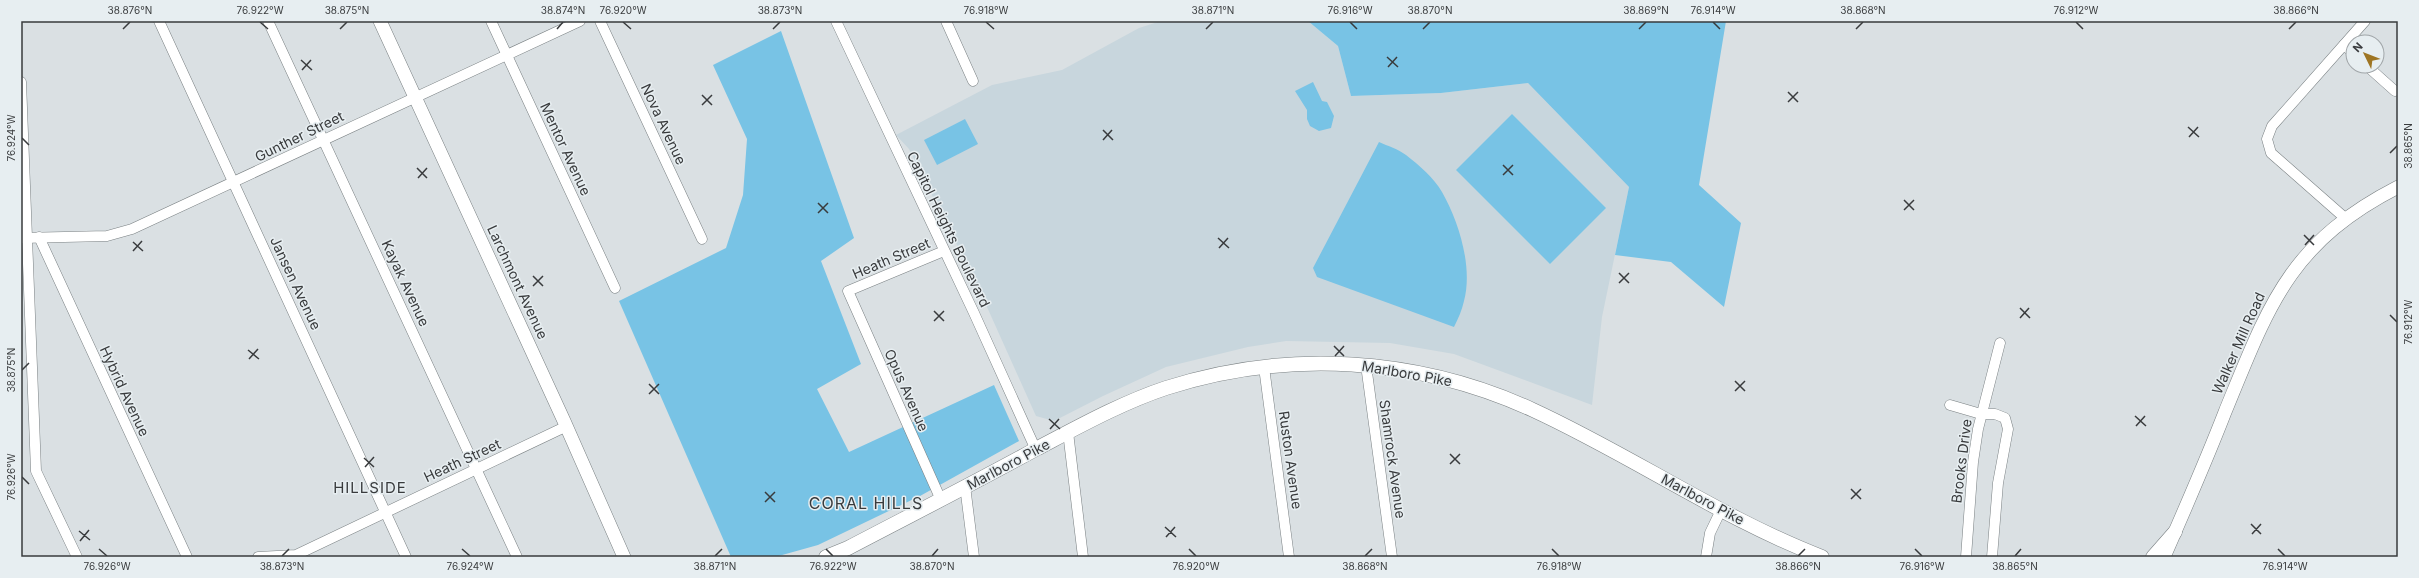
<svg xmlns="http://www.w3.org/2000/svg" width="2419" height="578" viewBox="0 0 2419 578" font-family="Inter,sans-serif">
<rect width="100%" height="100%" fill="#dae0e3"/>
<path fill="#c8d6dd" d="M1161,21H1308L1338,46L1351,96L1441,93L1528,83L1629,187L1602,317L1592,405L1454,354L1390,343L1286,341L1248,347L1166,367L1103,396L1054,421L1036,416L978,287L909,149L896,135L992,85L1062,70L1139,28Z"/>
<g fill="#78c3e5">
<path d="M1308,21H1726L1699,185L1741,223L1724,307L1671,262L1615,255L1629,187L1528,83L1441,93L1351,96L1338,46Z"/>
<path d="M781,31L854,238L821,261L861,364L817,389L849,452L994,385L1019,441L920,496L818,545L775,557H731L619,301L726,248L743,195L747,139L713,65Z"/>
<path d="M1313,82L1322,101L1327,102L1334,116L1331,128L1319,131L1310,126L1307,119V110L1295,91Z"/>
<path d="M1512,114L1606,208L1550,264L1456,170Z"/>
<path d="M965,119L978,144L937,165L924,140Z"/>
<path d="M1379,142C1388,146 1398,149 1406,155C1419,165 1434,178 1442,192C1459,222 1473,267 1464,301C1462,310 1458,319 1454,327L1317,277L1313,268Z"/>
</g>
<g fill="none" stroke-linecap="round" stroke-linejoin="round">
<defs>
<g id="minor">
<path d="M159,21L406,557"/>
<path d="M268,21L517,557"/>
<path d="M491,21L615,288"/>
<path d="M600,21L702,239"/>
<path d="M836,21L974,313L1036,450"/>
<path d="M946,21L973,81"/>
<path d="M2344,45L2353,53"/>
<path d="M2367,66L2395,91"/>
<path d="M21,82L36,471L77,557"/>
<path d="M2345,218L2271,153L2267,139L2272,126L2365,21"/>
<path d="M39,237L187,557"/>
<path d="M21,238L107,236L132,229L580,21"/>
<path d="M1366,365L1392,557"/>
<path d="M1264,367L1289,557"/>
<path d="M1950,405L1981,414H1995L2005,418L2008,429L1998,483L1992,557"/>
<path d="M1068,432L1083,557"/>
<path d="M965,486L974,557"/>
<path d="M941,500L848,291L944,251"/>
<path d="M258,557L296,555L567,426"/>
<path d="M1706,557L1710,533L1721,510"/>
<path d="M1966,557L1973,462L1978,429L2000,343"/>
</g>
<g id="tertiary">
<path d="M380,21L564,421L624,557"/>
<path d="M2164,557C2185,509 2206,461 2225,412C2269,305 2289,243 2398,187"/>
</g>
<g id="secondary">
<path d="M826,557L848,548C911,515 974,483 1036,449C1078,427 1121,403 1166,388C1287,349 1418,357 1533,410C1631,455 1721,518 1822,557"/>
<path d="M2153,557L2175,532"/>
</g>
</defs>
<use href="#minor" stroke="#7a8083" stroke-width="11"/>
<use href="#tertiary" stroke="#7a8083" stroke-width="14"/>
<use href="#secondary" stroke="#7a8083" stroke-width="15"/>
<use href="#minor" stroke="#fff" stroke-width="10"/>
<use href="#tertiary" stroke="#fff" stroke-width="13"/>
<use href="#secondary" stroke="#fff" stroke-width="14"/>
</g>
<path fill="none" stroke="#393b3d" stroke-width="1.5" d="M260,22L268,29M623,22L631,29M986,22L994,29M1350,22L1357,29M1713,22L1720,29M2076,22L2083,29M123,29L130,22M340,29L347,22M557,29L563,22M773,29L780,22M1206,29L1213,22M1423,29L1430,22M1639,29L1646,22M1856,29L1863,22M2289,29L2296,22M1387,57L1398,67M301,60L312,70M1388,67L1397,57M302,70L311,60M1788,92L1798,102M702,95L712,105M1788,102L1798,92M702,105L712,95M2188,127L2199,137M1103,130L1113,140M2189,137L2198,127M22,138L29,145M1103,140L1112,130M2390,153L2397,146M1503,165L1513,175M417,168L427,178M1503,175L1513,165M418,178L427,168M1904,200L1914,210M818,203L828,213M1904,210L1914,200M818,213L828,203M2304,235L2314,245M1218,238L1229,248M133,242L143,251M2305,245L2314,235M1219,248L1228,238M133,251L142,241M1619,273L1629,283M533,276L543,286M1619,283L1629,273M533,286L543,276M2020,308L2030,318M934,311L944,321M2390,315L2397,322M2020,318L2029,308M934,321L944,311M1334,346L1344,356M248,350L259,359M1335,356L1344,346M249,359L258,349M22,370L29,363M1735,381L1745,391M649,384L659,394M1735,391L1745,381M649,394L659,384M2135,416L2146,426M1049,419L1060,429M2136,426L2145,416M1050,429L1059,419M1450,454L1460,464M364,458L374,467M1450,464L1460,454M365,467L374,457M22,477L29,484M1851,489L1861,499M765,492L775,502M1851,499L1861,489M765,502L775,492M2251,524L2261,534M1165,527L1176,537M79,531L90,540M2252,534L2261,524M1166,537L1175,527M80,541L89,530M99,549L107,556M462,549L470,556M826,549L833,556M1189,549L1196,556M1552,549L1559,556M1915,549L1922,556M2278,549L2285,556M282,556L289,549M715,556L722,549M932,556L938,549M1365,556L1372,549M1798,556L1805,549M2015,556L2021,549"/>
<g text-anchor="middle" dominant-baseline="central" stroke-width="3" stroke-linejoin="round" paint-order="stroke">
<g font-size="14" fill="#393b3d" stroke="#e7eef1">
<text transform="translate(664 124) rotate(65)">Nova Avenue</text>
<text transform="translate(299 136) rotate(-26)">Gunther Street</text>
<text transform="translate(566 149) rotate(65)">Mentor Avenue</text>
<text transform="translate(949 229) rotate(64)">Capitol Heights Boulevard</text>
<text transform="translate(891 258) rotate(-23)">Heath Street</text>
<text transform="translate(518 282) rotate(65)">Larchmont Avenue</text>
<text transform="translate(296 283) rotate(65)">Jansen Avenue</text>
<text transform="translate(406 283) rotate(65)">Kayak Avenue</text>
<text transform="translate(2238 343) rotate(-66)">Walker Mill Road</text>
<text transform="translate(1407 373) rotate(10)">Marlboro Pike</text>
<text transform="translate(907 390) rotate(66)">Opus Avenue</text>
<text transform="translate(125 391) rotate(65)">Hybrid Avenue</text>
<text transform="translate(1393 459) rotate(82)">Shamrock Avenue</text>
<text transform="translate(462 460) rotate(-25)">Heath Street</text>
<text transform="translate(1291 460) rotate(82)">Ruston Avenue</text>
<text transform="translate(1961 461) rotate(-83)">Brooks Drive</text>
<text transform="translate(1008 464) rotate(-28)">Marlboro Pike</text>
<text transform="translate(1703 499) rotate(28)">Marlboro Pike</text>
</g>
<g font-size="15" letter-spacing="1" fill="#393b3d" stroke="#e7eef1">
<text x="370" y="487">HILLSIDE</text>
</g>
<g font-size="16" letter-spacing="1" fill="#393b3d" stroke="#e7eef1">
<text x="866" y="503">CORAL HILLS</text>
</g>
</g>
<rect width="2419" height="578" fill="none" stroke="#e7eef1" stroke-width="44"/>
<g transform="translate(2365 54) rotate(313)"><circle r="19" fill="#e7eef1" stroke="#a1a6a9"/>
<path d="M0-3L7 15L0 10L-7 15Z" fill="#9e7523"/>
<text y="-6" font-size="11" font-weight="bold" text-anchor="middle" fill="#393b3d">N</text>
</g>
<rect x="22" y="22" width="2375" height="534" fill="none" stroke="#393b3d" stroke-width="1.5"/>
<g font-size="10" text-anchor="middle" fill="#393b3d">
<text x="130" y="14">38.876°N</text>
<text x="260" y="14">76.922°W</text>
<text x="347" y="14">38.875°N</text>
<text x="563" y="14">38.874°N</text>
<text x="623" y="14">76.920°W</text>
<text x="780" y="14">38.873°N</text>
<text x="986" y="14">76.918°W</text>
<text x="1213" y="14">38.871°N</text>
<text x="1350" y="14">76.916°W</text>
<text x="1430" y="14">38.870°N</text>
<text x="1646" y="14">38.869°N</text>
<text x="1713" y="14">76.914°W</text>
<text x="1863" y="14">38.868°N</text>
<text x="2076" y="14">76.912°W</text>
<text x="2296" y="14">38.866°N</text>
<text transform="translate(11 138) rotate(-90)" y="4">76.924°W</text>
<text transform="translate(2408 146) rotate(-90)" y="4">38.865°N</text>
<text transform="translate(2408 322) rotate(-90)" y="4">76.912°W</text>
<text transform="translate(11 370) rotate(-90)" y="4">38.875°N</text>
<text transform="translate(11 477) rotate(-90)" y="4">76.926°W</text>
<text x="107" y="570">76.926°W</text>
<text x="282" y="570">38.873°N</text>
<text x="470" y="570">76.924°W</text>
<text x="715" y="570">38.871°N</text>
<text x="833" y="570">76.922°W</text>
<text x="932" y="570">38.870°N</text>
<text x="1196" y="570">76.920°W</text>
<text x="1365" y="570">38.868°N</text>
<text x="1559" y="570">76.918°W</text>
<text x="1798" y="570">38.866°N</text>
<text x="1922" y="570">76.916°W</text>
<text x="2015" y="570">38.865°N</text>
<text x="2285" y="570">76.914°W</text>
</g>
</svg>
